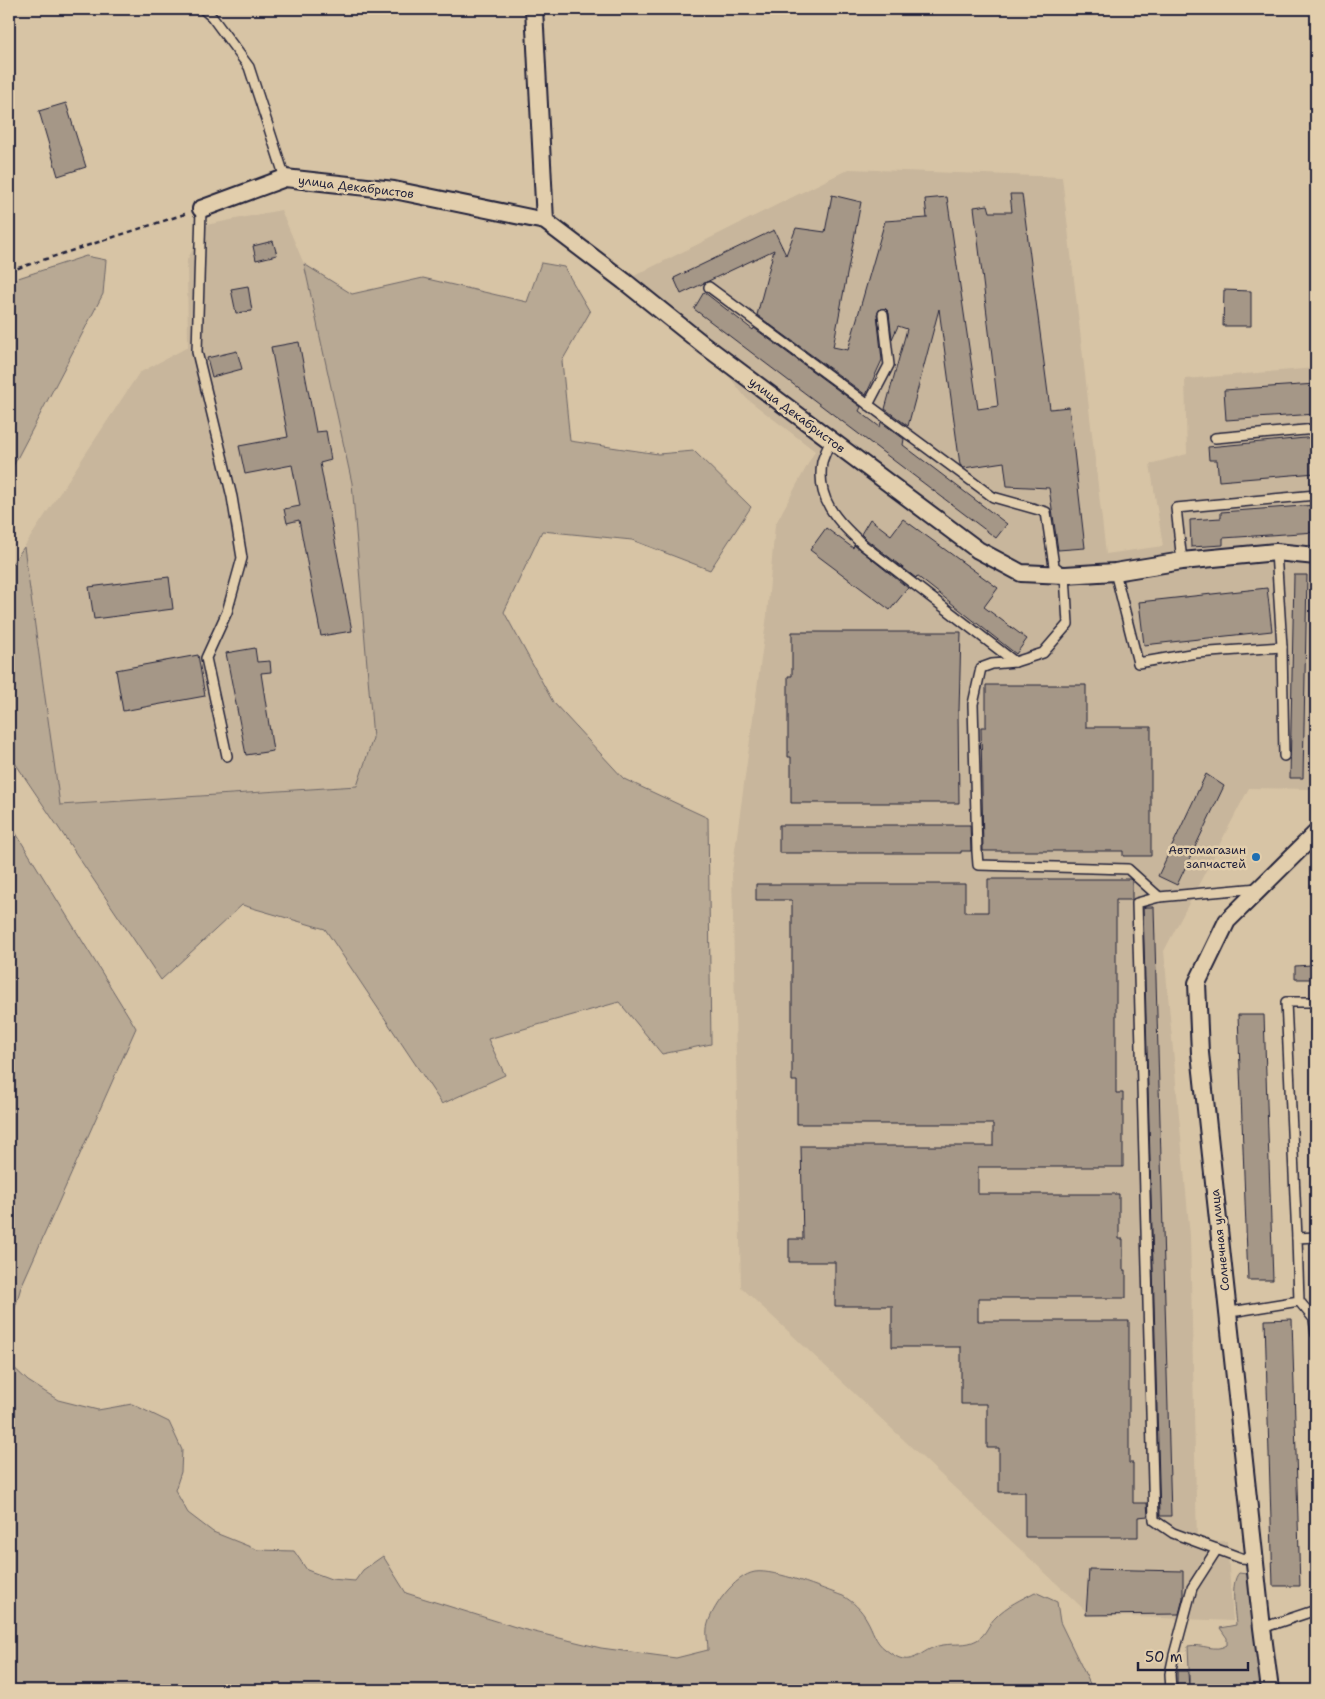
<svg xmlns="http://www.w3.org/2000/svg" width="1325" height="1699" viewBox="0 0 1325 1699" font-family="'Shantell Sans',sans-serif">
<rect width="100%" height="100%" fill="#d7c4a5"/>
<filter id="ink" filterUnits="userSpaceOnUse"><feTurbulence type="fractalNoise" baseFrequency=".02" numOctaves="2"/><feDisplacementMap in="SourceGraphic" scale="10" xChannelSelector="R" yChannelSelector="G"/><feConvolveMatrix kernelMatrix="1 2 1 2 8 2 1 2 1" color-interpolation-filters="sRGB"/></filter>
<g filter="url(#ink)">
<g fill="#c8b69c">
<path d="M849,169L1062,177L1106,554L1163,546L1150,464L1187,454L1185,379L1316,368V789L1249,788L1164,951L1190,1236L1197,1543L1227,1541L1233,1621L1090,1615L741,1287L732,872L767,615L775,525L815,451L746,398L704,345L624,281Z"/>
<path d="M281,210L304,264L352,483L373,738L357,786L59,805L24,547L139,373L188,347L187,260L206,225Z"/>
</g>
<g fill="#b8a994" stroke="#6d6668">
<path d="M86,256L106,260L103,294L9,474V281Z"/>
<path d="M541,263L564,267L590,312L562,361L570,441L658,454L694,451L751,507L710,570L632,540L542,531L504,612L553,702L624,779L708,818L711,1044L662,1054L619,1002L488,1039L505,1075L442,1104L325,929L242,905L161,980L9,754V568L24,547L60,805L357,786L373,738L352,483L304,264L352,294L423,278L527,302Z"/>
<path d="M9,822L136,1028L21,1287L9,1328Z"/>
<path d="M9,1363L28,1381L58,1400L98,1410L132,1404L169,1422L182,1450L181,1472L175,1490L188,1513L213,1532L258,1550L294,1551L307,1570L331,1579L355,1581L363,1570L383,1556L406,1593L522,1629L601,1648L676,1658L708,1650C708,1643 706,1635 707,1628C710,1609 735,1575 755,1572C775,1569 823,1589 843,1596C853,1602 861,1609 867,1620C873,1630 875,1642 885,1649C914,1673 918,1648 943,1645C956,1643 966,1646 977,1640C987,1634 988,1624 996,1617C1006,1606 1022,1599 1035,1592L1057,1602L1060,1622L1093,1690H9Z"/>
<path d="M1239,1573L1247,1574L1250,1578L1266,1690H1190L1188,1646C1202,1643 1215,1653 1227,1645V1638L1220,1628L1236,1625C1235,1612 1230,1582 1239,1573Z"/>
</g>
<g fill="#a59787" stroke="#22223b">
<path d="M66,103L86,167L58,176L39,111Z"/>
<path d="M1010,194H1022L1050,409L1069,407L1085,548L1058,550L1049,488L1007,486L1004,462L964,468L960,465L939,309L908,426L885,409L907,329L898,326L892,339L889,313L886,309H880L877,314L882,360L866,395L757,315L774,250L681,294L674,278L774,230L786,255L796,228L825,232L832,195L861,202L833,347L848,350L885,221L927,218L925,199L947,197L978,409L998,406L974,207L988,205L990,212H1012Z"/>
<path d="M273,241L277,255L256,260L253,246Z"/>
<path d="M248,286L252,311L236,313L231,289Z"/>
<path d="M1224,290L1251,291V326H1223Z"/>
<path d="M704,292L753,330L754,328L861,407L859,411L880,427L881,422L904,439L903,445L1007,524L996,538L694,309Z"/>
<path d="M299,342L316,432L326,431L331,460L320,463L352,631L321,636L299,520L287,523L284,509L300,506L292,465L245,474L239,446L288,437L271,347Z"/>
<path d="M237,351L242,369L212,377L207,358Z"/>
<path d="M1316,384V414L1226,420L1224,390Z"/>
<path d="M1316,437V473L1219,481L1217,460H1209L1208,447Z"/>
<path d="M1316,505V532L1223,538V545L1191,547L1190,520L1221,518V512Z"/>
<path d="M870,519L891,535L903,519L998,588L984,607L1027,639L1016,654L917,576L916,578L867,540L861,534Z"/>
<path d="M826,528L853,548L854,545L908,588L890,610L810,550Z"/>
<path d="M1294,575H1307L1303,778H1290Z"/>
<path d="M169,577L173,609L94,619L89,587Z"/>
<path d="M1267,588L1272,631L1144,645L1139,602Z"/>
<path d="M792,632H961L959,711H958L959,803H791V757H788V676H792Z"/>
<path d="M255,648L257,662L270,661L271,672L261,673L273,751L246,755L226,653Z"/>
<path d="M198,655L205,696L123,711L116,670Z"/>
<path d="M986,685H1086V727H1151V856H1123V851H983L981,727H986Z"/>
<path d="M1206,774L1224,786L1177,885L1158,876Z"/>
<path d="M779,825H970L971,851H961V853H779Z"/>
<path d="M988,879H1130L1132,881V900H1116V1093H1123V1167H978V1194H1119V1239H1123V1270H1126V1298H978V1321H1129V1463H1133V1503H1147L1148,1516L1138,1517V1537H1025V1492H999V1448H987V1404H961V1347H892V1306H835V1262H789V1239H803L801,1146H993V1124H797V1081H792V900H756V884H965V912H988Z"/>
<path d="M1146,907H1154L1171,1516H1160L1143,908Z"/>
<path d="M1311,965L1312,979H1295V966Z"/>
<path d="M1238,1015H1264L1273,1280H1248Z"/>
<path d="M1292,1319L1300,1586H1273L1265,1320Z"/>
<path d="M1089,1569L1183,1571V1598L1179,1614L1086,1615Z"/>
<path d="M1177,1671H1188L1189,1690H1177Z"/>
</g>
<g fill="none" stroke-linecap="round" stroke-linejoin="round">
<defs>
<g id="lane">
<path d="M203,9L212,17L249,67L285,178"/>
<path d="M201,209L197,352L232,497L242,558L227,612L206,658L227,756"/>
<path d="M709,287L993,497L1046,512L1054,566L1065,575L1068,624L1043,653L1015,662L992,664L981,668L973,704L977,852L978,865L1128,869L1159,897L1258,888"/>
<path d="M868,405L889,365L883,314"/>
<path d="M1215,438L1316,429"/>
<path d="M831,440C828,447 824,455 822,462C816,501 837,520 863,545L1015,662"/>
<path d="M1276,552L1282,647L1284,756"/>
<path d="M1182,561L1176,508L1316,495"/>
<path d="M1115,572L1138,663L1196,653L1282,647"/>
<path d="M1159,897L1137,903L1154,1520L1173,1533L1241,1558L1254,1559"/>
<path d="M1297,1238L1286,1002H1316"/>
<path d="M1299,1301L1314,1319L1316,1334"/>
<path d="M1228,1311H1237L1299,1301L1297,1238L1316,1237"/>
<path d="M1262,1628L1316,1610"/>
<path d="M1171,1690L1170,1674L1174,1655L1192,1588L1217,1549"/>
</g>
<g id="street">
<path d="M534,9L545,221"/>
<path d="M201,209L285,178L394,190L545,221L624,281L704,345L978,550L1021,573L1065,575L1115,572L1182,561L1276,552L1316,556"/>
<path d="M1270,1690L1262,1628L1200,1053L1197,983L1227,921L1316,833"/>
</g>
</defs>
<use href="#lane" stroke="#22223b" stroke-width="12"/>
<use href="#street" stroke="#22223b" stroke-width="20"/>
<path stroke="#22223b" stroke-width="2.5" stroke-dasharray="5 4" stroke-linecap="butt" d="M9,271L188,213"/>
<use href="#lane" stroke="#e2ceac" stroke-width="9"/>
<use href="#street" stroke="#e2ceac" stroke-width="16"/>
</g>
</g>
<circle fill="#1f6fb2" stroke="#e2ceac" stroke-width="2" cx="1256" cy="857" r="5"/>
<g text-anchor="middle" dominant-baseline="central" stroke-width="5" stroke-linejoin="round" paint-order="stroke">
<g font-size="12" fill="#22223b" stroke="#e2ceac">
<text transform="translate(356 187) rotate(7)">улица Декабристов</text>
<text transform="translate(797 415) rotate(37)">улица Декабристов</text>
<text transform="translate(1220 1240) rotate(-96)">Солнечная улица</text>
</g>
<g font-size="12" fill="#22223b" stroke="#e2ceac" text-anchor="end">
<text x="1246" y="850">Автомагазин<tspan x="1246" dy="14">запчастей</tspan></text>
</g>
</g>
<rect width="1325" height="1699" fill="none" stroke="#e2ceac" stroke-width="30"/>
<rect x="15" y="15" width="1295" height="1669" fill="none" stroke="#22223b" stroke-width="2" filter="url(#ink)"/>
<path d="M1138 1662v8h110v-8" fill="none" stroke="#22223b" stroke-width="2.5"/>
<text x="1145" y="1662" font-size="15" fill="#22223b" stroke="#e2ceac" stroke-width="4" paint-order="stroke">50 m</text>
</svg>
